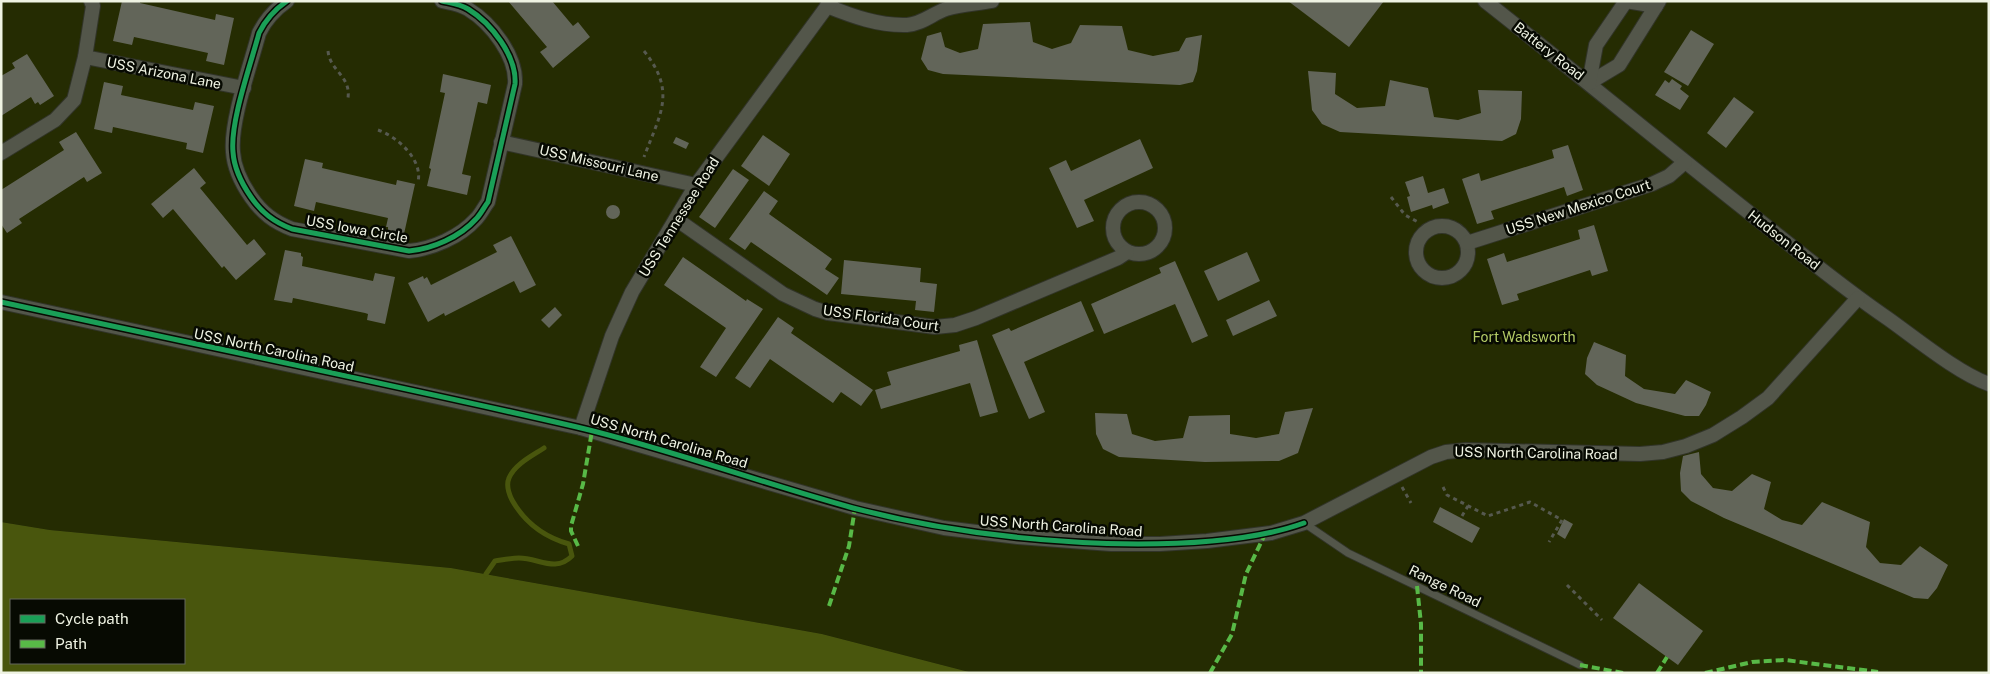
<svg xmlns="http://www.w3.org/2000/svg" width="1990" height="674" viewBox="0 0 1990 674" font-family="'Public Sans',sans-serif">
<rect width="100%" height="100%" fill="#181b0e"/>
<path fill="#252c02" d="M1,1H1989V673H973L822,634L451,568L50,530L1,522Z"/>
<path fill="#49560d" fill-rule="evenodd" d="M1,522L50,530L451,568L822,634L973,673H1ZM11,600H184V663H11Z"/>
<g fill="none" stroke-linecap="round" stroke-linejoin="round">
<path stroke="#49560d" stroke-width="5" d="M486,574L495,561C502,560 511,558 519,558C539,558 555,573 572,556L569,544C544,537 525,523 512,500C509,494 506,485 509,478C515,464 532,456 544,448"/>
</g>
<g fill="#626559">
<path d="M122,1H140V3L215,20L216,14L234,18L224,65L206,61L208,53L190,49L134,37L132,45L113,41Z"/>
<path d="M508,1H552L573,26L578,22L590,37L553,68L540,52L547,47Z"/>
<path d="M1288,1H1384L1349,47Z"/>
<path d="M1030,22L1033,42L1052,49L1071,43L1080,25L1122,26L1128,50L1153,56L1179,51L1186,38L1202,35L1197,71L1193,82L1180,85L943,74L928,70L921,59L927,36L941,32L945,47L960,53L978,49L983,24Z"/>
<path d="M1691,30L1714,44L1688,86L1664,72Z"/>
<path d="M27,54L54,96L40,105L38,102L35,104L31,97L1,116V76L15,68L12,63Z"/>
<path d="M1308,71L1336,73L1335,94L1357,108L1385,106L1390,80L1428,88L1434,117L1458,120L1481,113L1478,90L1522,91L1521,119L1516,134L1502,141L1340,132L1322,124L1312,110Z"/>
<path d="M443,74L491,85L487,104L478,102L462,174L471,176L467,195L427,186L431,169L429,168L445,93L440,92Z"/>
<path d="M1672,79L1682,86L1680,89L1689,96L1680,110L1655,95L1665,80L1669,83Z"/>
<path d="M104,82L123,86L121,95L193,110L195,102L214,106L203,153L186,149L187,143L113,127L112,133L94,129Z"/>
<path d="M1734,97L1754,112L1726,148L1707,133Z"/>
<path d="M76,132L102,173L87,182L84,177L19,219L22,223L7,233L1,224V190L64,150L59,142Z"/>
<path d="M763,135L790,154L769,186L741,166Z"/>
<path d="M676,137L689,143L686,149L673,143Z"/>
<path d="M1140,139L1153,168L1084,200L1094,221L1077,228L1049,168L1066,160L1071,171Z"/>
<path d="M1568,145L1583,190L1567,196L1564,187L1491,211L1494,219L1477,224L1462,179L1479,173L1481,181L1554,158L1552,150Z"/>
<path d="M305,159L323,163L322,168L396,185L397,180L415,184L404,234L388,230V227H386L388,218L316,202L314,211L294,206Z"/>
<path d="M194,168L206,183L200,188L247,245L254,239L266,254L236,280L224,266L222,268L173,209L163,218L151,204Z"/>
<path d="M733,169L749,180L715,228L699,217Z"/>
<path d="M1423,176L1428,193L1444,188L1449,203L1433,209L1432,205L1411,212L1407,197L1410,196L1405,182Z"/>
<path d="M764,191L778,201L769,214L832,259L825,269L839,278L827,295L751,242L745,250L729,239Z"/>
<circle cx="613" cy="212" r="7"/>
<path d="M1594,225L1608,271L1592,276L1590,270L1517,294L1519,300L1502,305L1487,259L1504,253L1507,262L1580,239L1578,230Z"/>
<path d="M511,236L536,285L520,293L514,281L445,316L444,313L428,322L408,283L423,276L424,279L427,277L431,285L497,252L493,245Z"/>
<path d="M285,250L301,253V256L303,257L302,266L373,281L375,273L395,277L385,324L367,320L368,314L365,313L293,298L292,303L274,300Z"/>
<path d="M1247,252L1260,281L1218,301L1204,271Z"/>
<path d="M683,257L746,301L747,299L763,309L716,377L700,367L726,328L664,285Z"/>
<path d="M844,260L921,268L920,282L937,284L934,312L915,310L916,301L841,294Z"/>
<path d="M1175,261L1208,336L1192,343L1175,304L1104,334L1091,304L1161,273L1159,268Z"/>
<path d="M1269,300L1277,316L1233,336L1226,320Z"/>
<path d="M1081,301L1094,331L1024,362L1045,412L1029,419L992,335L1009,328L1011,331Z"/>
<path d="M555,307L562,315L549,328L541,320Z"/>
<path d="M778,317L794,328L791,333L873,390L861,406L841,392L833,403L770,359L750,388L735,378Z"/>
<path d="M977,340L998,412L980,417L970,383L881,409L875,390L891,385L887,372L960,351L959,345Z"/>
<path d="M1594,342L1626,355L1625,376L1644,389L1675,394L1686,380L1711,392L1706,405L1699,416H1685L1636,403L1597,385L1585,374L1587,358Z"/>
<path d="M1313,408L1298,453L1279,461L1205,462L1119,457L1103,449L1096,434L1095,413L1127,414L1132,434L1155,441L1183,438L1189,416L1230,415V434L1256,438L1279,434L1285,412Z"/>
<path d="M1699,452L1701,474L1713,488L1732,491L1752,474L1771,482L1764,509L1782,520L1802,525L1822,502L1870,522L1866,547L1880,563L1901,565L1920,546L1948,565L1937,588L1928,599L1914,598L1724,518L1691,501L1681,491L1680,473L1683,456Z"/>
<path d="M1440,507L1480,528L1472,543L1433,522Z"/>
<path d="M1564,519L1573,524L1565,539L1557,534Z"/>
<path d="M1639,583L1703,631L1678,665L1613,618Z"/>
</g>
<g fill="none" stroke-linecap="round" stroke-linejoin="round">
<defs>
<path id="service" d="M1304,523L1348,553L1580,665"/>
<g id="minor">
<path d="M287,1C274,10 266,19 259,33C251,64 230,121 233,152C234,168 242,184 251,197C262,213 274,222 292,229L409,251C432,249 460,237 476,219C481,214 484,207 488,202L515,84C517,56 491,23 468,9C460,4 451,3 442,1"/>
<path d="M1485,1C1578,74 1668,149 1761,222C1802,254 1843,288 1887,318C1914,337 1959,374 1989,384"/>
<path d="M1626,1L1656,6"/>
<path d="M827,6C852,16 879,26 907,25C922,24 932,14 946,9C960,4 977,4 992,1"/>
<path d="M85,57L244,88"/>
<path d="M1589,83L1619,65L1659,1"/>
<path d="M1589,83L1596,45L1626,1"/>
<path d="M501,142L696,185"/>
<path d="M1,153L55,120L74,100L85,57L93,6L91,1"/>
<circle cx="1139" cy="228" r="26"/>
<path d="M676,219L783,294L815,309L828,313L935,327L955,325L976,318L1118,258L1127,252"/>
<circle cx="1442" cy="252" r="26"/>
<path d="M1467,243L1652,184L1669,176L1685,162"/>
<path d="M1,302L581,428L855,508L944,528L1018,537L1111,544H1160L1207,541L1271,533L1304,523L1431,457L1446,452L1466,450L1640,454L1663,452L1686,446L1713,435L1742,417L1768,398L1858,298"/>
<path d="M581,428L612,336L632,292L696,185L831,1"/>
</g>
</defs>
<use href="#service" stroke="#313428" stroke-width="9"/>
<use href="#minor" stroke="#313428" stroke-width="16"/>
<g stroke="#56594f" stroke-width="3" stroke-dasharray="4 4" stroke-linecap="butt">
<path d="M328,51C330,71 351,76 348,98"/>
<path d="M644,51C677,92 660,114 644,157"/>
<path d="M378,130C398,137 423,160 418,182"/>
<path d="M1391,197L1405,215L1418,222"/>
<path d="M1402,487L1411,503"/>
<path d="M1443,487L1447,495L1488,516L1530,502L1562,520L1549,542"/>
<path d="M1462,516L1468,506"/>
<path d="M1567,585L1602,620"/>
</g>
<use href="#service" stroke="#53564a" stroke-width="7"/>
<use href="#minor" stroke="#53564a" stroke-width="14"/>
<g stroke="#58b947" stroke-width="4" stroke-dasharray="8 4" stroke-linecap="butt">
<path d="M578,546L571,531V526L583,484L592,431"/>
<path d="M1417,586L1421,624V673"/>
<path d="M829,606L849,546L855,508"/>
<path d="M1580,665L1623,673"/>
<path d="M1210,673L1232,634L1246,574L1265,534"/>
<path d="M1657,673L1667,657"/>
<path d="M1705,673L1752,662L1785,660L1878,672"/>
</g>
<defs>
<g id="cycleway">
<path d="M287,1C274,10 266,19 259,33C251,64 230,121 233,152C234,168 242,184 251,197C262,213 274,222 292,229L409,251C432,249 460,237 476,219C481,214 484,207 488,202L515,84C517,56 491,23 468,9C460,4 451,3 442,1"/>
<path d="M1,302C193,344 386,383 577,427C670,449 761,483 853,508C945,532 1043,543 1138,544C1191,544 1254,541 1304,523"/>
</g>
</defs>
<use href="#cycleway" stroke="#070a02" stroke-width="8"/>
<use href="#cycleway" stroke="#1a9f57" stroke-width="5"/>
</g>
<g text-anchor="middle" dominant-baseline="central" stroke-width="5" stroke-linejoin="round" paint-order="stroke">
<g font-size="14" fill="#eff3e3" stroke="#070a02">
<text transform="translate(1549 51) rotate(38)">Battery Road</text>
<text transform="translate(164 73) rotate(11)">USS Arizona Lane</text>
<text transform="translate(599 163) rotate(13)">USS Missouri Lane</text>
<text transform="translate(1578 207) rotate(-18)">USS New Mexico Court</text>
<text transform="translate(679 217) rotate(-58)">USS Tennessee Road</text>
<text transform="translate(357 229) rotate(10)">USS Iowa Circle</text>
<text transform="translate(1784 240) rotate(38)">Hudson Road</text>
<text transform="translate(881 318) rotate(8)">USS Florida Court</text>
<text transform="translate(274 350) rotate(12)">USS North Carolina Road</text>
<text transform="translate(669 441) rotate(16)">USS North Carolina Road</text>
<text transform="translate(1536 453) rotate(1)">USS North Carolina Road</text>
<text transform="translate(1061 526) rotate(4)">USS North Carolina Road</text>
<text transform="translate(1445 586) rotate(26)">Range Road</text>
</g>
<g font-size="14" fill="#b4cb66" stroke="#070a02">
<text x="1524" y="337">Fort Wadsworth</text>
</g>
</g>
<rect width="1990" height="674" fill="none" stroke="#eff3e3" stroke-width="5"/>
<rect x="10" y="599" width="175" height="65" fill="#070a02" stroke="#64675c"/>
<rect x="20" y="615" width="25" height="8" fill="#1a9f57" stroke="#64675c"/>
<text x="55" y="624" font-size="15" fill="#eff3e3">Cycle path</text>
<rect x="20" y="640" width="25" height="8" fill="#58b947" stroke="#64675c"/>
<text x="55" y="649" font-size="15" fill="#eff3e3">Path</text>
</svg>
